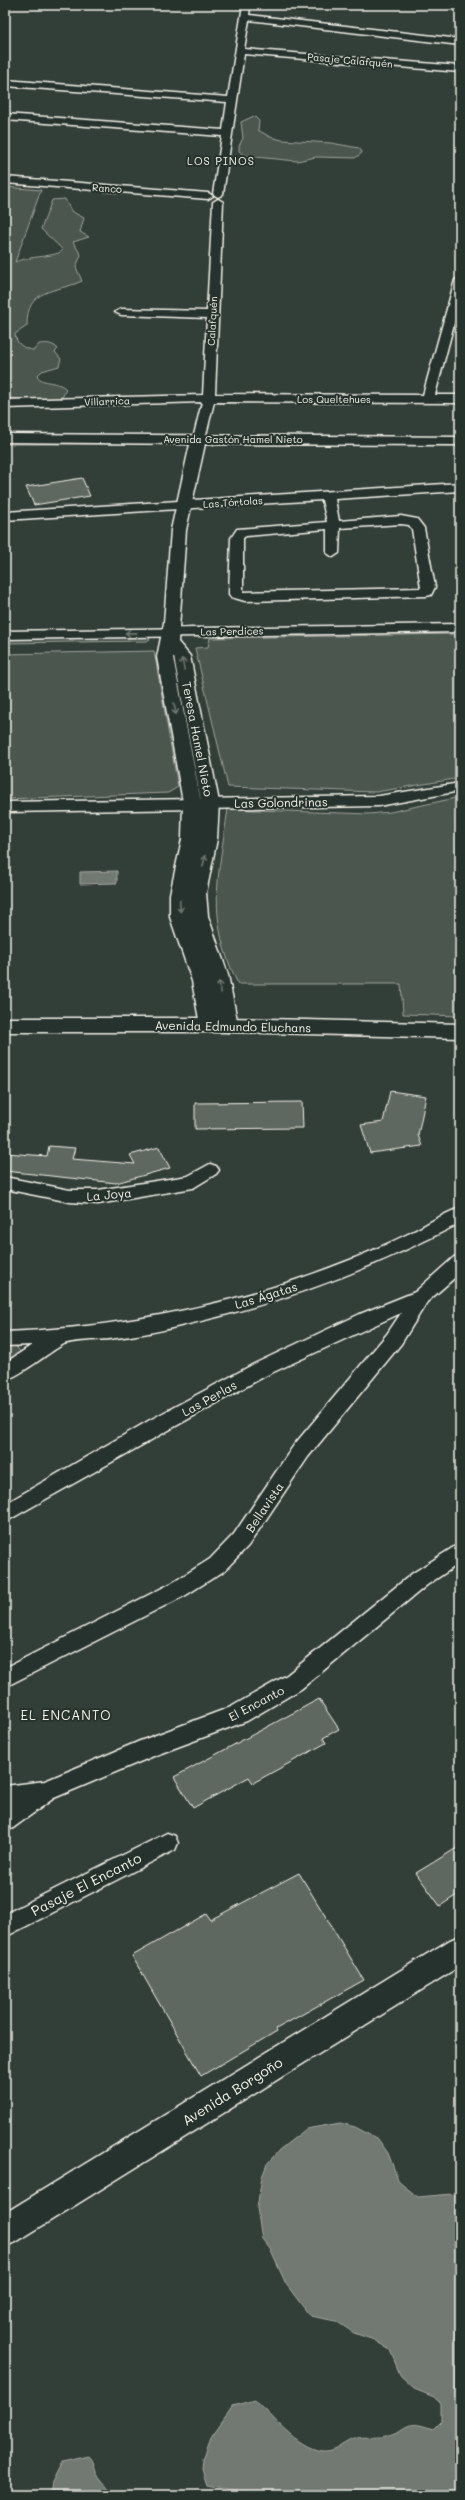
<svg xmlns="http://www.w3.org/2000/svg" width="465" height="2500" viewBox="0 0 465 2500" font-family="Mali,sans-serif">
<rect width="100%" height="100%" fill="#323e38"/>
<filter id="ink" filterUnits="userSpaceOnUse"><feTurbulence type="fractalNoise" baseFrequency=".025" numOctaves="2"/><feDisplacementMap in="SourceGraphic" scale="8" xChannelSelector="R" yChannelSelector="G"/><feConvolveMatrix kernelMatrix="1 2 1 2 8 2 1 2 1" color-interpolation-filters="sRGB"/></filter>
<g filter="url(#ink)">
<g fill="#4c564f" stroke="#a0a49c">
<path d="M254,116L259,121L258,130L270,137L282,140L331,143L359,148L362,153L355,158L316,157L297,161L245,156L239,151V146L243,138L241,122Z"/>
<path d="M5,187L41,190L15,262C28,256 58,257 63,250L41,229L52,200L65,199L71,211L84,218L80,232L89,237L73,242L81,255L76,267L82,281C56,293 26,287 27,326L15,334C15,343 25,350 34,350L39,344C46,343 53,343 58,349L55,352L61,359L59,366L42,371L37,376C43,385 58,380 66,389L63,396L57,400L5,398Z"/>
<path d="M5,441L177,442L181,444H5Z"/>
<path d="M335,443H460V446L308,445Z"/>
<path d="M460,634V778L376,792L228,787L195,648L208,647L210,638Z"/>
<path d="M148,637L150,639L147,641L5,643V639Z"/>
<path d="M154,651L178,787L168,793L5,799V654Z"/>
<path d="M460,797V1016L403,1014L401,984H238C206,918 218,877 228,809L369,814L390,812Z"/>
<path d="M5,1345H14L21,1352L5,1363Z"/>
</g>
<g fill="#727972" stroke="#a6a9a1">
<path d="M117,871V883L80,884V872Z"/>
<path d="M340,2123L355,2127L378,2139L388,2153L399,2182L418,2197L452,2194L460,2198V2495H251C237,2488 222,2490 207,2486L202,2468L203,2459L211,2437L233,2406L254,2400C274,2416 291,2442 317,2450C335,2455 343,2441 357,2438C368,2436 379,2439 390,2435C412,2428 405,2419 433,2429L441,2421V2404L434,2397L414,2389L401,2377L390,2350L374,2340L354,2333L336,2321L310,2316L286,2284L270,2249L262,2239L257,2208L262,2177L267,2164L279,2150L306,2129Z"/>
<path d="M89,2456C94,2460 94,2467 97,2473C101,2482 110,2486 112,2495H50L52,2482L62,2462Z"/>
</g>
<g fill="#5f6861" stroke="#f4f1e8">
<path d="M82,478L90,496L34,505L26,487Z"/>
<path d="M390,1091L426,1096L418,1135L422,1146L370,1153L361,1125L383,1122Z"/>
<path d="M302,1102L303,1128L195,1129V1103Z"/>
<path d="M49,1146L75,1148L72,1159L135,1164L130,1155L159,1147L170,1168L116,1183L5,1171V1153L47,1156Z"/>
<path d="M319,1699L339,1729L323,1738L326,1743L253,1783L249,1777L193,1808L174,1777Z"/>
<path d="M460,1846V1893L440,1906L416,1873Z"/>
<path d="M299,1873L364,1980L276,2029L277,2031L201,2076L132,1956L206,1914L210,1920Z"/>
</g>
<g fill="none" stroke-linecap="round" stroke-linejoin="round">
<defs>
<g id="street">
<path d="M243,5L250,7L249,15L460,39V45L249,20L244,49L460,66V72L244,54L223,194L218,197L213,194L222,136L5,120V114L223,130L227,102L5,86V80L228,97Z"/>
<path d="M455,5H460V8L456,7Z"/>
<path d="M5,177L208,193L213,196L208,199L5,183Z"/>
<path d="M218,199L223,202L215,394L423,395L455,280L460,277V301L435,395H460V403L214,402L205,439L199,443L193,439L202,402L5,408V400L203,395L207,318L121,315L115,312L121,309L207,311L213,202Z"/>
<path d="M460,483V491L335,499L339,521L401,516L417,519L424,528L435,587L431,595L426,596L245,601L231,597L229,594L231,538L237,529L327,522L322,500L5,520V512ZM401,524L409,525L412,529L421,588L243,592V538L246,536L327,529V553L333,557L339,553L340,528Z"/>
<path d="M460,624V632L5,639V631Z"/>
<path d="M460,783V791L379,806L5,812V802L379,796Z"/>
<path d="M210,1164L216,1166L219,1170L216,1174L193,1188L98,1204L70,1202L5,1189V1177L70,1190H98L188,1176Z"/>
<path d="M460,1208V1223C371,1270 278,1304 180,1326C157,1332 133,1336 109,1339C98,1340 73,1340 64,1344C46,1354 22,1375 5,1380V1363L32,1345L5,1346V1332C124,1328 240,1304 350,1260C369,1252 388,1244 406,1235C424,1227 441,1214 460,1208Z"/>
<path d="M460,1255V1273L427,1302L401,1344L308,1457L248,1546L224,1571L186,1595L5,1687V1668L172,1583L210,1559L234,1534L294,1445L387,1334L401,1313L267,1375L5,1522V1504L150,1420L254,1364L360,1314L415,1292L454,1257Z"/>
<path d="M460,1543V1563L427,1585L301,1689L247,1721L156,1755L54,1798L13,1828L5,1831V1808L8,1806H5V1786L45,1781L140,1741L231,1707L287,1675L413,1573Z"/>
<path d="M167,1833L175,1836L178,1843L175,1850L5,1937V1914Z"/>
</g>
<g id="secondary">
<path d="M5,434L460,437V445L205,444L186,530L178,642L190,656L219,802L217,839L206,893L208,916L228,975L238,1025L235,1030L228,1032L221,1030L219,1027L217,1030L210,1032L203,1030L200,1025L192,981L170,917V894L182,839L183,802L157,657L164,623L171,530L190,444L5,442ZM173,657H174L201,802V803Z"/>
<path d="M460,1936V1966L16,2242L5,2246V2213L450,1940Z"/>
</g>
<path id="primary" d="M5,1018H228L460,1024V1038L228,1032H5Z"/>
</defs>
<use href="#street" stroke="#f4f1e8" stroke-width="3"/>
<use href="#secondary" stroke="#f4f1e8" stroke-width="3"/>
<use href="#primary" stroke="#f4f1e8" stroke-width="3"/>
<use href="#street" fill="#26332d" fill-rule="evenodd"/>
<use href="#secondary" fill="#26332d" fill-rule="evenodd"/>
<use href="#primary" fill="#26332d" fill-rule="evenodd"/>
</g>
<defs><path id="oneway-shaft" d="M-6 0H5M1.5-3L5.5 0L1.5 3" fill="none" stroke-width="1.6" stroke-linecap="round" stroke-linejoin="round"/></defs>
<g stroke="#6e766e">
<use href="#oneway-shaft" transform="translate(131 633) rotate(179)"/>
<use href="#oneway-shaft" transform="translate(183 664) rotate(-101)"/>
<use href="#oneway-shaft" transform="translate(175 709) rotate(79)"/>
<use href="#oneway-shaft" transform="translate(204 861) rotate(-79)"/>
<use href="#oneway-shaft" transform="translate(180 906) rotate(87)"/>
<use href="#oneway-shaft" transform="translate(220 987) rotate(-102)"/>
</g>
</g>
<g text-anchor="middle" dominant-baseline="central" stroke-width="4" stroke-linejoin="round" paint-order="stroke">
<g font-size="10" fill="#f4f1e8" stroke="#26332d">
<text transform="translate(350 60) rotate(5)">Pasaje Calafquén</text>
<text transform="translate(107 188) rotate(4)">Ranco</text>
<text transform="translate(212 321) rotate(-87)">Calafquén</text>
<text x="334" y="399">Los Queltehues</text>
<text transform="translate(107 401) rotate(-2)">Villarrica</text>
<text x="233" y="439">Avenida Gastón Hamel Nieto</text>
<text transform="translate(233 502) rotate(-4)">Las Tórtolas</text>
<text transform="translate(232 631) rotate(-1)">Las Perdices</text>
</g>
<g font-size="11" letter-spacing="1" fill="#f4f1e8" stroke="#26332d">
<text x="221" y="160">LOS PINOS</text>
</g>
<g font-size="12" fill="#f4f1e8" stroke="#26332d">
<text transform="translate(198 739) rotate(79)">Teresa Hamel Nieto</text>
<text transform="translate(281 802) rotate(-1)">Las Golondrinas</text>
<text transform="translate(233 1026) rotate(1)">Avenida Edmundo Eluchans</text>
<text transform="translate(109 1194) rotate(-5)">La Joya</text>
<text transform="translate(266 1295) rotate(-17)">Las Ágatas</text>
<text transform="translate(209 1398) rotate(-29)">Las Perlas</text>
<text transform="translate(264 1507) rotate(-56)">Bellavista</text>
<text transform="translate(256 1703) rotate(-28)">El Encanto</text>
</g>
<g font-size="13" letter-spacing="1" fill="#f4f1e8" stroke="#26332d">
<text x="66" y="1714">EL ENCANTO</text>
</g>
<g font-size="14" fill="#f4f1e8" stroke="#26332d">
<text transform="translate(86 1884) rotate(-27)">Pasaje El Encanto</text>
<text transform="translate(232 2091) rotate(-32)">Avenida Borgoño</text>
</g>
</g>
<rect width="465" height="2500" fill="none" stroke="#26332d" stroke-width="20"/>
<rect x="10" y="10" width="445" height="2480" fill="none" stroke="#f4f1e8" stroke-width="1.5" filter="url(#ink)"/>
</svg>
